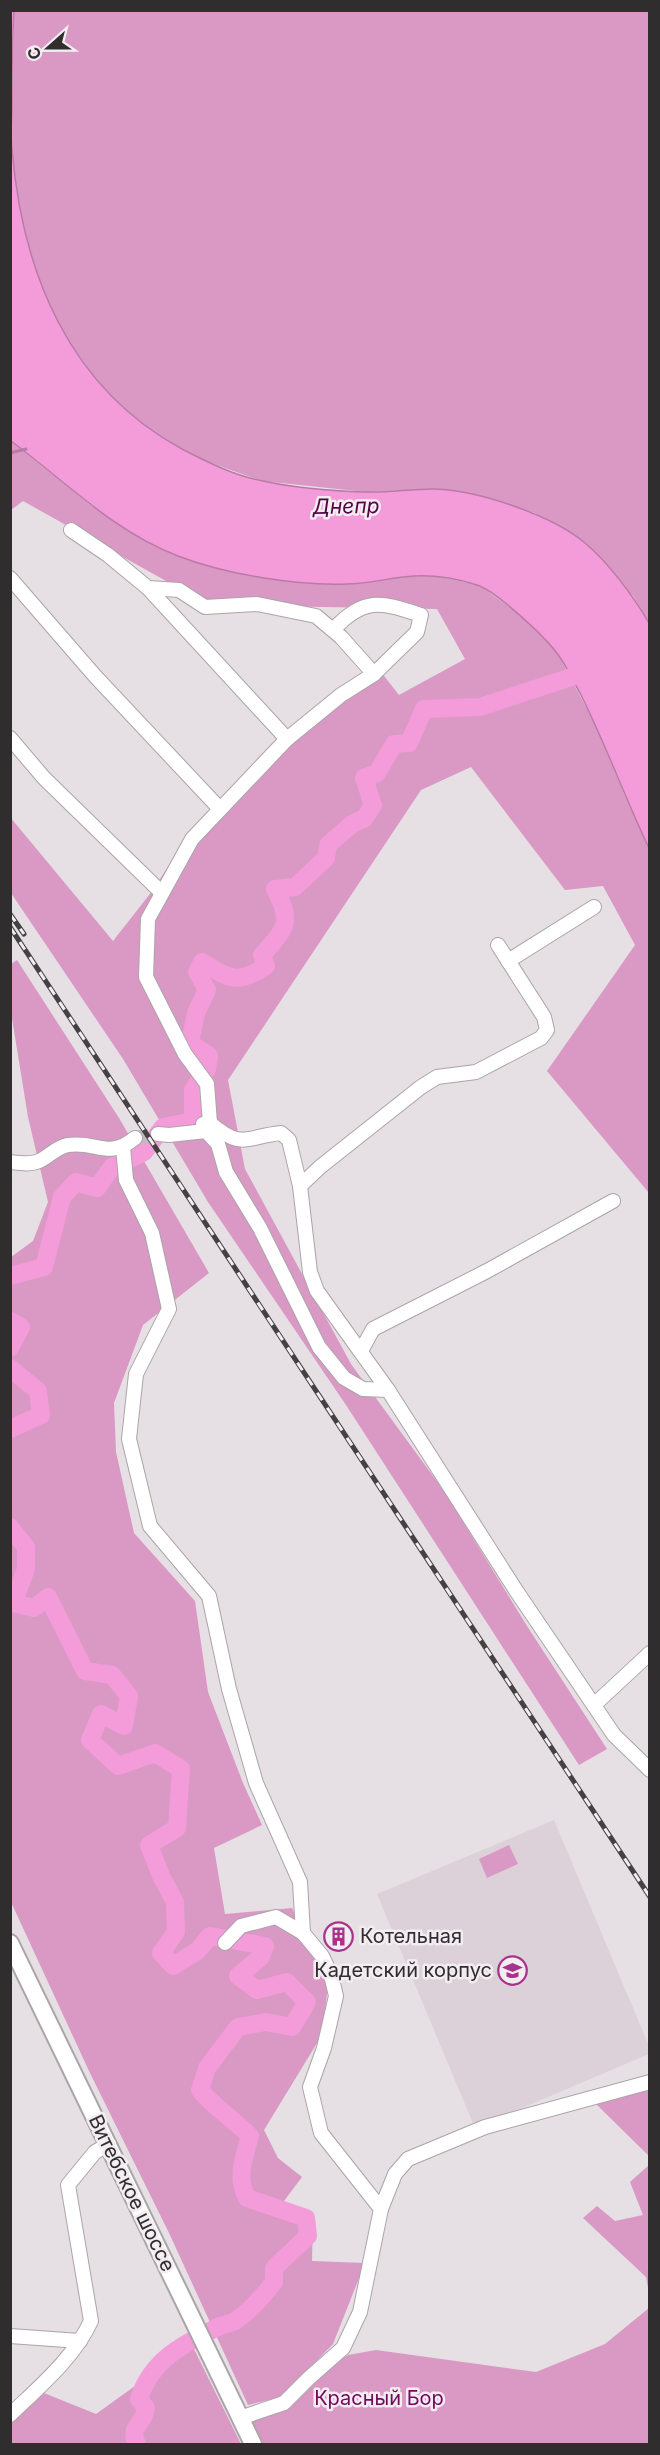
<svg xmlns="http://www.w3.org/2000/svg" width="660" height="2455" viewBox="0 0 660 2455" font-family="Inter,sans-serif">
<rect width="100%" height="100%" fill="#e6dfe3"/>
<path fill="#ddd1d9" d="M554,1820L649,2046V2054L475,2128L377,1894Z"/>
<g fill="#d999c4">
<path d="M14,11H649V623L633,596L535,513L479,497L434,489L366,492L262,481L208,462L153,433L106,393L66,338L44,296L32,258L20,211L11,148Z"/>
<path d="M11,441L89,504L127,530L178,556L250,576L314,584H347L413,576H436L479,585L519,614L557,652L595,724L625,796L649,848V1193L547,1071L635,945L603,886L565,890L471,767L421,790L228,1080L245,1169L351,1364L444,1491L527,1626L607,1749L579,1765L346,1405L208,1202L123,1059L11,893L10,817L113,941L153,890L185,840L280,736L377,667L399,695L465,659L437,609L209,605L23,501L11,510Z"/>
<path d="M17,960L119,1118L209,1273L143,1325L114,1403L116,1452L134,1533L195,1601L208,1692L243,1783L262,1825L214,1848L225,1914L292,1908L328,1986L322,2035L264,2130L278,2158L302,2177L284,2201L313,2217L312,2261L365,2263L333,2344L281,2397L248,2405L169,2233L89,2071L11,1902V1257L33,1241L48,1202L28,1117L11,1012V964Z"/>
<path d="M509,1845L518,1864L487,1878L479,1859Z"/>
<path d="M649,2088V2156L596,2104Z"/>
<path d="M649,2165V2293L646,2277L583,2218L597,2206L615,2221L643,2215L630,2182Z"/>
<path d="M649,2308V2444H258L246,2420L348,2355L376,2350L536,2372L605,2344Z"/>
<path d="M192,2345L241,2444H11L10,2420L39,2391L96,2414Z"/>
</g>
<path fill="#f49bd9" stroke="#b97aa6" stroke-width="1.5" d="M14,10C12,41 12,72 12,103C12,118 10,134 12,149C22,272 69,388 182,449C207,462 235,476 263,481C295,488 332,491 365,492C387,493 410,489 432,489C475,489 552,515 585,543C608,562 634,597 649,623V848C625,798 606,745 581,695C573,681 566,664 556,652C543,635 496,591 477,585C458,579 434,575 414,576C392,577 370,584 347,584C297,586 224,574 178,556C114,532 65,481 11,441L10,11Z"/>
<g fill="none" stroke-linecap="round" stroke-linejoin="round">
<path stroke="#b97aa6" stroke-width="3" d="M10,453L26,449"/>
<g stroke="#f49bd9" stroke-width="18">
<path d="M10,1276L44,1267L62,1197L76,1182L97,1188L112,1167L144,1152L163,1127L193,1121V1090L207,1069L209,1056L190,1043L196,1013L207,990L197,972L202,962C229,979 238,985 266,966L262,955C286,928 293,923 275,889L295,887L326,858L328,845L352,824L365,818L373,805L364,778L377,773L394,744L409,743L424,709L480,707L593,670"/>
<path d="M10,1321L21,1327L10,1348"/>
<path d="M10,1368L38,1391L41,1415L10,1429"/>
<path d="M10,1527L26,1547V1569L13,1603L34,1608L48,1597L85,1671L112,1675L129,1696L124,1726L101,1714L90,1740L118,1766L155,1753L181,1769L177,1828L149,1845L161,1876L175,1902L176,1932L161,1953L173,1966L197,1951L210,1936L265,1946L261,1957L238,1976L257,1990L287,1982L307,2002L292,2027L266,2022L238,2027L207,2068L200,2090C214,2107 234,2120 250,2136C244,2156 236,2179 247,2198L306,2218L308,2236L274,2268V2282C264,2295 249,2312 235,2321C230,2324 223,2324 218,2327C183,2344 151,2360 139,2399L146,2408C144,2425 128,2426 137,2444"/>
</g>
<path stroke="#c1bbbf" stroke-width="14" stroke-dasharray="14 7" stroke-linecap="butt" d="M135,1138L158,1134"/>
<defs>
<g id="minor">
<path d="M71,530L108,555L148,588L287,739"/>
<path d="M10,578L95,676L220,809"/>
<path d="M148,588L179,590L205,607L257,604L316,616L341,637L374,674L341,695L287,739L192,839L148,919L146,977L185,1054L207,1084L210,1123"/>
<path d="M333,630C364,596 381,602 421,615L417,632L374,674"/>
<path d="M10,738L44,778L162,893"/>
<path d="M498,945L544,1017L547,1030L541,1038L476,1072L437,1077L421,1087L320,1167L300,1186L310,1272L317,1291L388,1390L517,1592L614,1735L650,1770"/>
<path d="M508,961L594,907"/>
<path d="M203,1124L210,1123C242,1150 245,1137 281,1133L289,1140L300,1186"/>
<path d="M158,1134L169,1135L206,1131L218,1144L226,1172L260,1228L319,1347L344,1378L363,1389L388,1390"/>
<path d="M123,1147L126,1180L152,1233L169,1309L136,1374L129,1439L150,1526L209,1596L229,1689L256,1783L300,1882L303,1933"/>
<path d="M10,1162C19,1163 30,1165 39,1161C49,1157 56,1147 68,1145C98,1141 108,1160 135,1138"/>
<path d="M361,1351L373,1329L487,1271L613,1201"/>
<path d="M594,1705L650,1653"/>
<path d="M225,1943L241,1926L276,1917L303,1933L322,1956L331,1975L336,1996L324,2048L310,2087L321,2133L381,2209"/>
<path d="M10,2336L80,2341"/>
<path d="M10,2415C39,2387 74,2358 91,2321L68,2185L95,2152L109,2144"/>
<path d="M240,2418L284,2403L309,2378L343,2348L360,2312L381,2209L395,2174L408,2159L485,2127L650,2082"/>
</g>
<path id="major" d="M10,1943L253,2444"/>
</defs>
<use href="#minor" stroke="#aba4a8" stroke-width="16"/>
<use href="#major" stroke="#aba4a8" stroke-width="20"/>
<use href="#minor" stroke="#fff" stroke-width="14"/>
<use href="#major" stroke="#fff" stroke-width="16"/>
<defs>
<g id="rail">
<path d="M10,914L24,934"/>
<path d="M10,927L650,1897"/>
</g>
</defs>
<use href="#rail" stroke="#444142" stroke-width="5"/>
<use href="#rail" stroke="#f3ecf0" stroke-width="3" stroke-dasharray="9" stroke-linecap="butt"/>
</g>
<defs>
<symbol id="building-ring" viewBox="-11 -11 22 22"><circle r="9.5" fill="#f3ecf0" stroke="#a8338c" stroke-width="1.5"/><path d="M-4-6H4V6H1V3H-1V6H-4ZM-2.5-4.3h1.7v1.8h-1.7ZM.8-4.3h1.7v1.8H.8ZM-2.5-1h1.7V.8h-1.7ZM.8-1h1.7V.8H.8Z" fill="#a8338c"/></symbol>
<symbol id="school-ring" viewBox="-11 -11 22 22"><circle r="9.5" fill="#f3ecf0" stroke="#a8338c" stroke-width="1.5"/><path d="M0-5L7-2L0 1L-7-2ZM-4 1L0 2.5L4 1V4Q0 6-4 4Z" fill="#a8338c"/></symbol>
</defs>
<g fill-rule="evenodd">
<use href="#building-ring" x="322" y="1920" width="33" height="33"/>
<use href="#school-ring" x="496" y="1954" width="33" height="33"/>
</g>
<g text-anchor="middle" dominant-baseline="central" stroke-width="5" stroke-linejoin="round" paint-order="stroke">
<g font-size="20" fill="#2f2d2e" stroke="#f3ecf0" text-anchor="start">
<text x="360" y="1936">Котельная</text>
<text x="492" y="1970" text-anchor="end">Кадетский корпус</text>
</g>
<g font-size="20" fill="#2f2d2e" stroke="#f3ecf0">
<text transform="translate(132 2193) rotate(64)">Витебское шоссе</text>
</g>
<g font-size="20" fill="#74085e" stroke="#f3ecf0">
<text x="379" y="2398">Красный Бор</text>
</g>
<g font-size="21" font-style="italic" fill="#530343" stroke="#f3ecf0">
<text transform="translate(346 506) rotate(-1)">Днепр</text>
</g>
</g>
<rect width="660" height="2455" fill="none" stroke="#2f2d2e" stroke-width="24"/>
<g transform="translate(48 48) rotate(249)" stroke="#f3ecf0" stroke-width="4.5" paint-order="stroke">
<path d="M0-4.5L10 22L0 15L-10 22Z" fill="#2f2d2e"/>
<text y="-9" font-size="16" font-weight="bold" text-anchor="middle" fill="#2f2d2e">С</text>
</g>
</svg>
